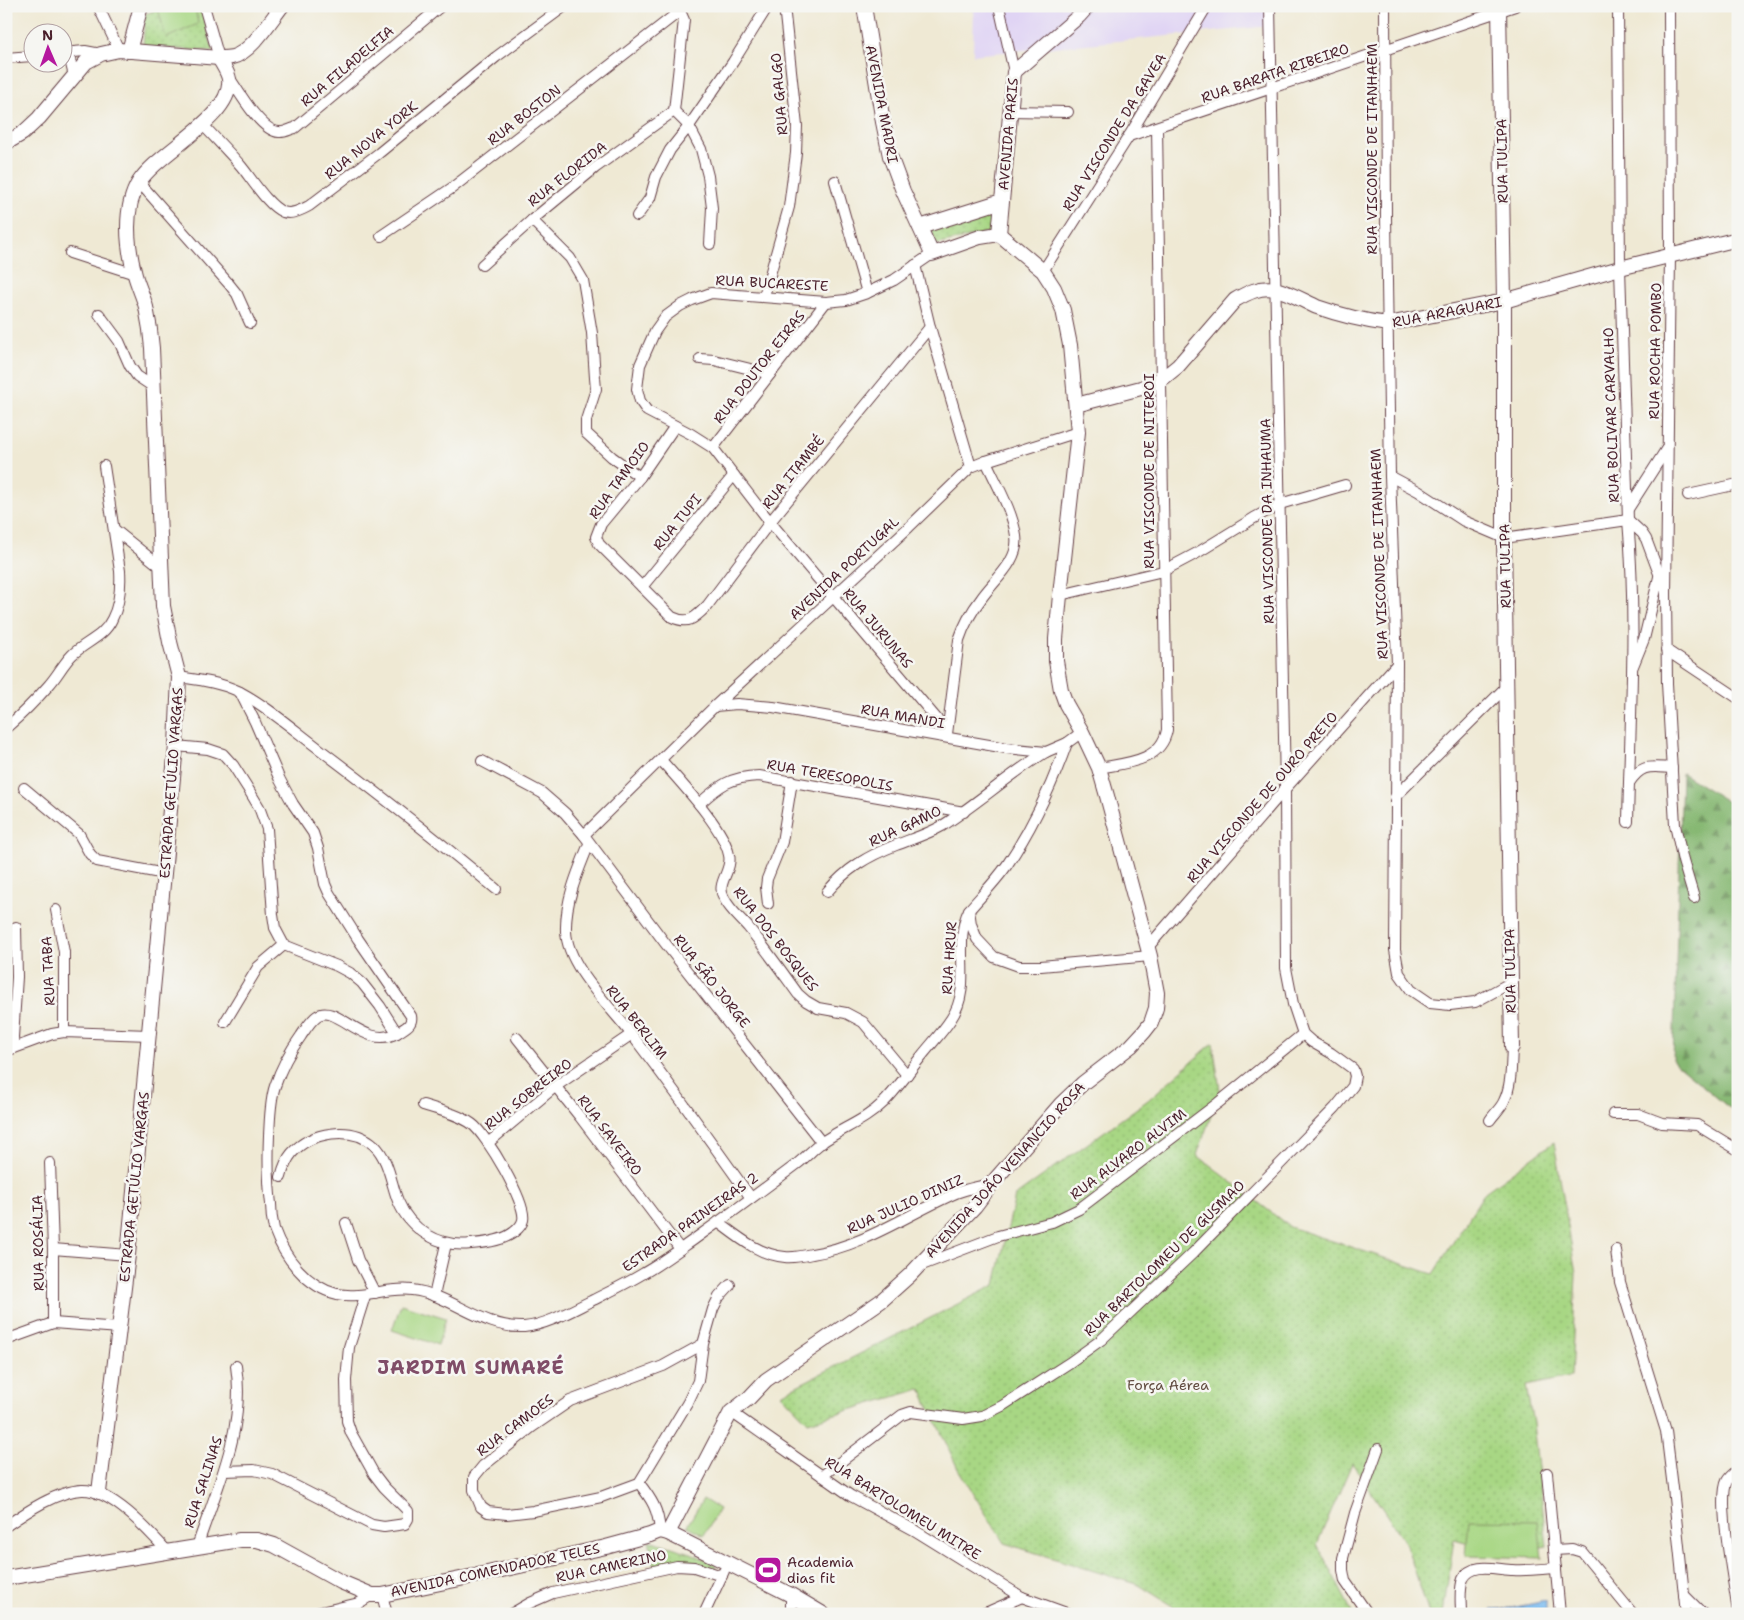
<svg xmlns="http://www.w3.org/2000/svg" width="1744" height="1620" viewBox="0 0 1744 1620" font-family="'Shantell Sans',sans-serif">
<defs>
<pattern id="green-dots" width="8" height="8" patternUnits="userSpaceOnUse" patternTransform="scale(1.25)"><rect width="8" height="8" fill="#a8d784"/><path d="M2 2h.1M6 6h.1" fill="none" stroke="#92b872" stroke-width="1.8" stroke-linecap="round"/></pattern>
<pattern id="forest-firs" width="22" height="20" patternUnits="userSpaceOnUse" patternTransform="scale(1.25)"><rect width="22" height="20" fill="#86b872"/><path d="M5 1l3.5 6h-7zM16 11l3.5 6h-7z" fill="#70955e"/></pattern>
<pattern id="water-ripples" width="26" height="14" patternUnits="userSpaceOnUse" patternTransform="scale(1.25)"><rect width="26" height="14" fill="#7bbbef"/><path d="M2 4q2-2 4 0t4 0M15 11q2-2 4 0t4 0" fill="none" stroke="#6ca0cd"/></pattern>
</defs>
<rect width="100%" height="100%" fill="#f6f6f2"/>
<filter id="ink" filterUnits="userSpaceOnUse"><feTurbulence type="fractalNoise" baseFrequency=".02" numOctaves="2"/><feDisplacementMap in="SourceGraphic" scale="10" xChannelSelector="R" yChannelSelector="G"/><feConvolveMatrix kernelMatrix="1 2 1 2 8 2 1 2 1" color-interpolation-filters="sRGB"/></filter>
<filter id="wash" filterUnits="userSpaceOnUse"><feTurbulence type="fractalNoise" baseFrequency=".0096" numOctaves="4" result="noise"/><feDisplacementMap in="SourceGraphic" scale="20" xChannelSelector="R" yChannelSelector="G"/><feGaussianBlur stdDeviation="1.12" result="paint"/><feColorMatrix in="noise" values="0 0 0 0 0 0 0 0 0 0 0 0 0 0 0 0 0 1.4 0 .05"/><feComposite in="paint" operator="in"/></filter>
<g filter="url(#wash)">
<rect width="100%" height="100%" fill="#efe9d4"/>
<path fill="#e0d4f4" d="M974,6H1271V26L973,55Z"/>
<g fill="url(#green-dots)" stroke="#797b58">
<path d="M167,6H201L213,51L143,47L145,14Z"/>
<path d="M997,207L994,231L936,245L931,227Z"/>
<path d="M1213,1043L1220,1090L1197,1155L1290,1227L1433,1274L1485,1192L1554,1142L1576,1274L1571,1377L1526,1386L1533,1423L1547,1546L1506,1553L1454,1539L1443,1614H1429L1406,1544L1352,1463L1317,1544L1353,1614H1185L1139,1585L1004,1543L958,1469L921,1389L808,1422L781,1394L995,1285L1015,1196L1148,1100Z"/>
<path d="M649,1540L691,1553L715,1564L716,1567L713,1569L674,1561H667L655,1566Z"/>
</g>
<path fill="url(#forest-firs)" stroke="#686c4e" d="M1682,773L1738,808V1112H1734L1673,1061Z"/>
<g fill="#a8d784" stroke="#797b58">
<path d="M168,6H195L198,24L166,38L158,9Z"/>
<path d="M401,1304L446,1318L438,1345L392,1330Z"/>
<path d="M703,1499L719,1509L704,1535L687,1526Z"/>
<path d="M1469,1520L1538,1521L1542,1558L1466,1556Z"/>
</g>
<path fill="url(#water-ripples)" stroke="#626d8d" d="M1546,1601V1614H1486L1492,1609L1511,1608Z"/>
</g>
<g filter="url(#ink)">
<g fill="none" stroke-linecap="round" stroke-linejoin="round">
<defs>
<g id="minor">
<path d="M98,6L119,50"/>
<path d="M204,6L219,58"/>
<path d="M672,6L680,11L684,20L674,111"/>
<path d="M999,6L1014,72"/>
<path d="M1385,6L1386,217L1390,476L1397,664L1395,950L1399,973L1411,990L1430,1003L1450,1005L1475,1002L1510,983"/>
<path d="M1618,6L1620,268L1628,520C1637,620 1630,722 1628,822"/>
<path d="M1669,6L1670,255L1666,594L1667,683L1675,825L1683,861L1694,898"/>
<path d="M62,53L85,51L101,54"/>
<path d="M63,53L70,60L74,76"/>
<path d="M6,58L32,56"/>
<path d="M229,77C239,92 261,131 279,132C284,133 290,129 295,128L441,6"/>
<path d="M674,111L689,126L701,149L708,176L712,208L710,244"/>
<path d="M1010,111L1068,112"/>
<path d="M204,126C216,139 229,152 241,166C251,178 268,206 283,212C292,215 301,210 309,206L379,153L496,57L565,6"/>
<path d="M1129,136L1515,6"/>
<path d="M835,181L867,293"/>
<path d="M139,182L229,284L237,294L250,323"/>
<path d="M637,216L650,198L656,177L670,150L689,126L733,62L768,6"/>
<path d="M532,220L570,258L583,280L592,333L595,378L596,389L586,420V433L612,457L640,477"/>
<path d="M381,236L452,188L680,11"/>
<path d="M70,253L135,274"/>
<path d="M932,254L894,280L867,293L846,300L826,302L711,293L692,300L680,306L665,317L655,331L640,365L637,389L640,401L647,411L691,434L713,448L770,522L947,731"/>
<path d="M482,265L532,220L595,168L674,111"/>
<path d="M915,265L930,327L971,467"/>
<path d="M1043,271L1129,136L1207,6"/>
<path d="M764,296L789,207L796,153L797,126L784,6"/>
<path d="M99,314L119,341L130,366L137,376L155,388"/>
<path d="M700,359L714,360L770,374"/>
<path d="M675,426L640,477L601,524L596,537L599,544L672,617C689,625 695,618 707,606L770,522L930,327"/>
<path d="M713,448L826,302"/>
<path d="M1390,476L1418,491L1464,521L1504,538L1628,520L1642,533L1646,539L1664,587"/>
<path d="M1688,495L1738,484"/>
<path d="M1628,509L1667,448"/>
<path d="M115,530L161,567"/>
<path d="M642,587L734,475"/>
<path d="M1060,595L1163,571L1197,553L1254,518L1280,504L1345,485"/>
<path d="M1666,650L1738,698"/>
<path d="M1633,666L1644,639L1659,577"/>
<path d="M179,677C199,680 219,682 238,691C264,704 294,730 318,748C379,794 438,840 496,889"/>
<path d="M240,692L255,722L280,780L293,804L313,833L318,848L325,884L329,893L358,939L411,1016C413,1025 404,1028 397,1033"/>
<path d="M715,706L737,704L773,707L1006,748L1046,752L1067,743L1082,732"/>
<path d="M6,728C21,715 36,700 49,685C58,675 63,664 72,655C85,642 104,637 112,619C120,604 121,588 120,571L104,466"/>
<path d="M947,734L959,640C964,625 971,612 981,599C993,581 1020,561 1016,536C1013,512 996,483 986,461"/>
<path d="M176,746L208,749L223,754L233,765L247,787L259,807L267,829L273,915L275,928L284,945L337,966L350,973L362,983L380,1006L397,1033C365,1051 336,1002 317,1016C311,1020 305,1030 301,1036C290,1051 281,1068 275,1086C270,1101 270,1119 269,1135C268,1159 268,1181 271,1204C271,1212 272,1221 274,1229C284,1257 307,1287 337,1294C364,1299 386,1287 412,1290C450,1294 483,1329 524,1327C546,1325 569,1312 589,1302C607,1293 626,1284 644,1273C662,1263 679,1250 696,1238C730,1214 764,1189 797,1164C806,1157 813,1149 821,1143C842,1128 865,1121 884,1102C897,1089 908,1073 920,1058C930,1045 942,1033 951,1019C974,985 952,944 969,910C982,895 996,881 1007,865C1032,828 1052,785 1067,743"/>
<path d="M661,760C680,782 724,828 729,855C733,871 715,883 724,898C729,909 740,918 748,927C766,949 782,972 798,994L806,1001L818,1008L846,1013L863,1022L907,1075"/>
<path d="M482,761L542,793L565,813L584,835L665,943L822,1143"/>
<path d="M1099,768C1125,763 1161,762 1167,730C1162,529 1161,328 1157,127"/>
<path d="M1629,783C1642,763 1651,767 1672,768"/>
<path d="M24,788L79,834L90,854L97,861L165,874"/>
<path d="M1395,797L1506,687"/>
<path d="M699,804C720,785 730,777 759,776L964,812"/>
<path d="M584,835L715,706L909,527L971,467L986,461L1078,432"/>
<path d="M589,844C578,871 565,901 566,931C567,967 612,1008 632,1035C673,1088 712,1143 751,1198"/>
<path d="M827,892C847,868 868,856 896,845C912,839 928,834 942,826C978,803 1010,774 1046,752"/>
<path d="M768,904L766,887L767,879L782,842L792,781"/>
<path d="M56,910L64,952V1032"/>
<path d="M969,910L971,924L977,939L994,957L1019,966H1041L1150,956"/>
<path d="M1148,947L1285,789L1397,664"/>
<path d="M225,1022L258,967L284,945"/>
<path d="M517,1038L580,1117L680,1249"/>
<path d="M14,1048L13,1037L17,977L16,927"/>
<path d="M6,1051L52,1034L64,1032L149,1035"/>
<path d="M1613,1114H1638L1662,1123L1697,1125L1738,1150"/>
<path d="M1490,1120C1494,1114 1501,1108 1504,1101C1512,1085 1511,1064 1512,1047"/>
<path d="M488,1143L556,1086L632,1034"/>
<path d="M50,1163L53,1249V1323"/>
<path d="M281,1177C283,1169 286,1160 292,1153C311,1132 351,1125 374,1145C389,1159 391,1184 398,1201C410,1230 440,1248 471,1244C485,1243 503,1241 514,1232C518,1229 522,1225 523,1220C527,1203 486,1134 472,1124C458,1114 439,1110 423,1105"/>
<path d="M718,1222C738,1237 759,1255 785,1257C794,1258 803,1256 812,1254C864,1246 908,1214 956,1193C968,1188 980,1187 993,1183"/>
<path d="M346,1223L358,1260L375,1293"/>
<path d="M53,1249L128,1255"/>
<path d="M1616,1250L1620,1282L1666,1431L1673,1488L1686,1614"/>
<path d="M922,1265L998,1236L1052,1222L1079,1209L1218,1103L1303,1034"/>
<path d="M434,1296L446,1244"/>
<path d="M6,1340L53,1323L120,1328"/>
<path d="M703,1344L663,1366L570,1401L532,1427L483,1466L474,1477V1490L481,1507L488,1512L507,1514L533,1511L601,1497L639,1483L688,1402L698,1381L703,1344L713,1309L719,1297L730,1285"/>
<path d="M731,1412L851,1496L914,1530L1022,1597L1069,1614"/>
<path d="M1738,1470C1734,1473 1729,1477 1727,1481C1717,1501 1735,1587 1738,1613"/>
<path d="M224,1471L254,1470L272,1474L372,1525L384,1527L405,1524L408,1519V1511L384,1487L374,1474L351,1433L347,1421L346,1380L349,1347L365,1296"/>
<path d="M1547,1473L1560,1614"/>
<path d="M822,1476L902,1415L911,1412L963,1419L982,1416L1002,1406L1069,1363L1101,1340L1193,1253L1335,1108L1353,1086L1355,1076L1353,1069L1331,1053L1312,1042L1303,1034L1293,1004L1286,968L1285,789L1270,6"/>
<path d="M639,1483C652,1500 658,1509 660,1531"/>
<path d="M6,1526C26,1512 57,1491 82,1490C111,1489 148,1530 167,1551"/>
<path d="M197,1547C216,1489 246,1429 236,1366"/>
<path d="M1554,1550L1572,1549L1582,1552L1633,1614"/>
<path d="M382,1595L387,1614"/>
<path d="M1684,1595L1703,1614"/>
<path d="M312,1614L359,1603L372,1595"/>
<path d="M511,1614L530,1603L553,1593L677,1566L694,1567L722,1576"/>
<path d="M704,1614L724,1571"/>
<path d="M791,1614V1595"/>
<path d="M983,1614L1022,1597"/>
<path d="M1368,1614L1345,1581L1343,1570V1558L1355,1513L1378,1449"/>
<path d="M1461,1614C1461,1603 1459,1589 1463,1579C1472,1561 1498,1570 1513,1570C1528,1571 1542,1569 1556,1568"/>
</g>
<g id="secondary">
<path d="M864,6L883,122L890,156L903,191L932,254L980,237L999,234"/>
<path d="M1499,6L1504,301V538L1512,1047"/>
<path d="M129,51L141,6"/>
<path d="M6,143L23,133L39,118L86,62L101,54L119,50L219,58C223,58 228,58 232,57C251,53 270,21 282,6"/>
<path d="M920,227L1002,201"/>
<path d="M999,234L1014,72L1079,16L1088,6"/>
<path d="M1076,405L1141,388L1162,379L1178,366L1235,300C1247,293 1260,286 1275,289C1289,292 1304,301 1317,307C1340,315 1364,321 1388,324L1504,301L1620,268L1738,239"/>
<path d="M99,1492L128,1255L176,746L179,677L170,642L163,606L152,348C151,335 149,321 146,307C143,296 138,286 135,275C127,246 123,208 139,182C158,152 234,116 229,79C228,72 222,64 219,58"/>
<path d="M668,1533L731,1412L749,1398L766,1380L881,1301L910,1275L975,1206L993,1182L1061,1104L1083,1083L1131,1046L1144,1032L1151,1023L1156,1008L1157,993L1150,956L1107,796L1099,768L1082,732L1066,704L1061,690L1056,661V639L1060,595L1078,432L1070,345L1063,310L1054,288L1043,271L999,234"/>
<path d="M6,1578L240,1540H257L274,1545L341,1582L372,1595H382L460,1579L606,1547L650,1535L660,1531L668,1533L791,1595L823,1614"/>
</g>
</defs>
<use href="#minor" stroke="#633d44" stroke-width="12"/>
<use href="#secondary" stroke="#633d44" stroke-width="16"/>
<use href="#minor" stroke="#fff" stroke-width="10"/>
<use href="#secondary" stroke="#fff" stroke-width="14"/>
</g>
</g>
<defs>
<symbol id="stadium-square" viewBox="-11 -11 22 22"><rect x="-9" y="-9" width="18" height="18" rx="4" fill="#b5179e" stroke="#f6f6f2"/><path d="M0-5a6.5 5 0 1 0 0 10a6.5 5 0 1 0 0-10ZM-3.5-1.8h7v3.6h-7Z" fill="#fff"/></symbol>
</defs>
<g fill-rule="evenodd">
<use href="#stadium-square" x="752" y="1554" width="32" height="32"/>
</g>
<g text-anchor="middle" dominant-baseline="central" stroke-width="5" stroke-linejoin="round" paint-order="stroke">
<g font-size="14" fill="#4a1f2b" stroke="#f6f6f2">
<text transform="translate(347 66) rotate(-40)">RUA FILADELFIA</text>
<text transform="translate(1275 73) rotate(-19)">RUA BARATA RIBEIRO</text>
<text transform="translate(779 94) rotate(-95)">RUA GALGO</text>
<text transform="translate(882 104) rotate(79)">AVENIDA MADRI</text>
<text transform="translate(524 115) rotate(-38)">RUA BOSTON</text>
<text transform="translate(1114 132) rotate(-58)">RUA VISCONDE DA GAVEA</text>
<text transform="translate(1008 134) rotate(-85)">AVENIDA PARIS</text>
<text transform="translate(371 140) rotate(-39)">RUA NOVA YORK</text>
<text transform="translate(1372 149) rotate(-90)">RUA VISCONDE DE ITANHAEM</text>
<text transform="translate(1502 161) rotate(-91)">RUA TULIPA</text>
<text transform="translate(567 174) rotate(-38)">RUA FLORIDA</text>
<text transform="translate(772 283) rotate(3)">RUA BUCARESTE</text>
<text transform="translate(1447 312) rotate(-11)">RUA ARAGUARI</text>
<text transform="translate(1655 351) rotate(-89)">RUA ROCHA POMBO</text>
<text transform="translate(759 367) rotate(-52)">RUA DOUTOR EIRAS</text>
<text transform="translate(1611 415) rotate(-92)">RUA BOLIVAR CARVALHO</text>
<text transform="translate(1149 471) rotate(-90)">RUA VISCONDE DE NITEROI</text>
<text transform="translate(793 472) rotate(-51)">RUA ITAMBÉ</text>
<text transform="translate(619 480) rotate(-54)">RUA TAMOIO</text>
<text transform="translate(1267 521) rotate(-91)">RUA VISCONDE DA INHAUMA</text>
<text transform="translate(677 522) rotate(-51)">RUA TUPI</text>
<text transform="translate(1379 554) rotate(-92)">RUA VISCONDE DE ITANHAEM</text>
<text transform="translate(1505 566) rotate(-91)">RUA TULIPA</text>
<text transform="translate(844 568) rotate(-43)">AVENIDA PORTUGAL</text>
<text transform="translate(878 628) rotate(50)">RUA JURUNAS</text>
<text transform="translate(903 716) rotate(10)">RUA MANDI</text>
<text transform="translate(830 775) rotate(10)">RUA TERESOPOLIS</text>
<text transform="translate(171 783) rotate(-86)">ESTRADA GETÚLIO VARGAS</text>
<text transform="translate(1262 797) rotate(-49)">RUA VISCONDE DE OURO PRETO</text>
<text transform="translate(905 826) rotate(-25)">RUA GAMO</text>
<text transform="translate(776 939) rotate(52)">RUA DOS BOSQUES</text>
<text transform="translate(949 958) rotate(-86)">RUA HRUR</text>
<text transform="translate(48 971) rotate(-93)">RUA TABA</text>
<text transform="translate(1510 971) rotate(-91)">RUA TULIPA</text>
<text transform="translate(712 981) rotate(52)">RUA SÃO JORGE</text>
<text transform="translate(637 1022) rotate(52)">RUA BERLIM</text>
<text transform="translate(528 1094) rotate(-38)">RUA SOBREIRO</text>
<text transform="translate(610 1135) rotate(53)">RUA SAVEIRO</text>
<text transform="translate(1128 1154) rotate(-37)">RUA ALVARO ALVIM</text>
<text transform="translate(1005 1170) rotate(-48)">AVENIDA JOÃO VENANCIO ROSA</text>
<text transform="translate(134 1187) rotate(-84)">ESTRADA GETÚLIO VARGAS</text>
<text transform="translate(905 1204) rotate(-24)">RUA JULIO DINIZ</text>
<text transform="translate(690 1222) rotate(-35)">ESTRADA PAINEIRAS 2</text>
<text transform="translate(38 1243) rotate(-91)">RUA ROSÁLIA</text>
<text transform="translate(1164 1258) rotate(-44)">RUA BARTOLOMEU DE GUSMAO</text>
<text transform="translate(515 1425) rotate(-37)">RUA CAMOES</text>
<text transform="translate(203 1482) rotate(-72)">RUA SALINAS</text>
<text transform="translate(903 1508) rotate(32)">RUA BARTOLOMEU MITRE</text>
<text transform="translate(611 1566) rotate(-12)">RUA CAMERINO</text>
<text transform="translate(495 1570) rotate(-12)">AVENIDA COMENDADOR TELES</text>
</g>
<g font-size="14" fill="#624d41" stroke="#f6f6f2">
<text x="1168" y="1385">Força Aérea</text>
</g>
<g font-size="14" fill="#4a1f2b" stroke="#f6f6f2" text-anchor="start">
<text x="787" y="1562">Academia<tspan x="787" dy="16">dias fit</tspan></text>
</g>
<g font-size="19" font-weight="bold" letter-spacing="1" fill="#804d68" stroke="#f6f6f2">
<text x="471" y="1367">JARDIM SUMARÉ</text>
</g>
</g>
<rect width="1744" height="1620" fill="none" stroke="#f6f6f2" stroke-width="25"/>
<g transform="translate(48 48) rotate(358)"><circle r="24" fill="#f6f6f2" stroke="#b1a0a2"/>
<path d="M0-4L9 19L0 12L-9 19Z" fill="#b5179e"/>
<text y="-8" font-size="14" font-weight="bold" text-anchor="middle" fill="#4a1f2b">N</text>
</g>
</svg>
